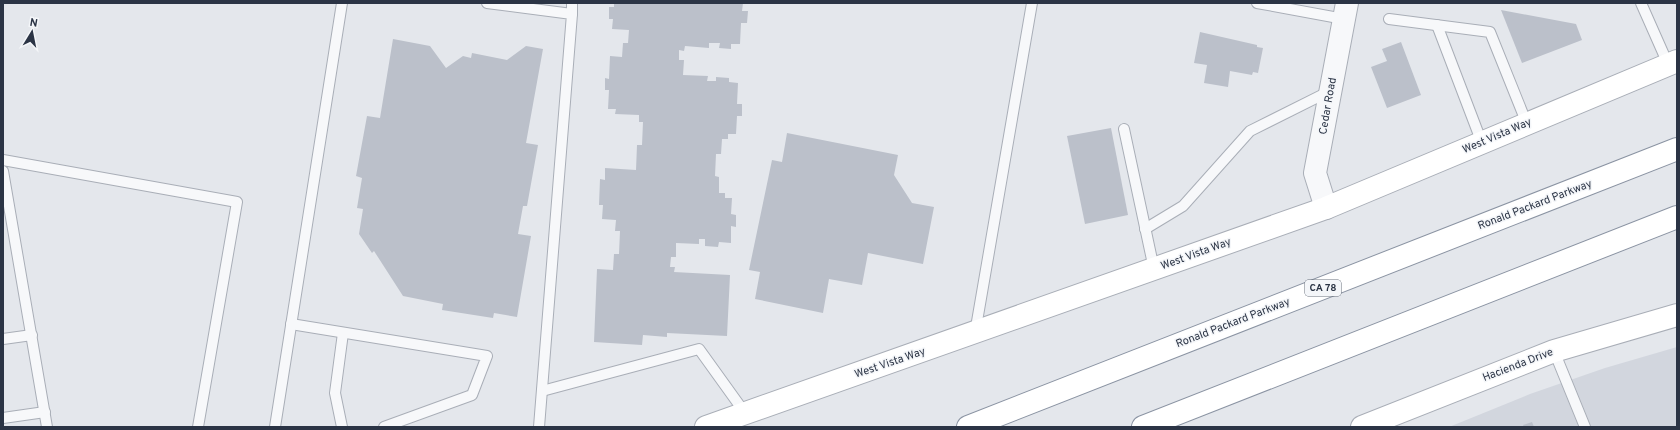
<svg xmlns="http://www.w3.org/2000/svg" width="1680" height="430" viewBox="0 0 1680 430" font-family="Overpass,sans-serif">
<rect width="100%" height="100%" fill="#e4e7ec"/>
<path fill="#d2d6de" d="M1677,347V427H1449L1530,394L1605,368Z"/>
<g fill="#bbc0ca">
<path d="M614,3H743L742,11H748L747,23H741L740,44H731V49L719,48L720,43H709V48L685,46L684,51L679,50V60H684L683,75L708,76L707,81H716V77L729,78V82L738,83L737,104H742V116H737L736,134H728V139H722L721,154H716L715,176L719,177V193H725V198H732L731,214L736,215V227L731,226V243L719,242L718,247L705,246V239H699V244L676,243V257H671L670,267H675L674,272L730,275L727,336L667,333V337L643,335L642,345L594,342L597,269L613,270L614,254H619L620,231H615L616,220L602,219L603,205H599L600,179L605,180V168L636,170L637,145H642L643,122H639V115L615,114L616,109H608L609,90H605V78L609,79L610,56L622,57L623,43H628L629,30L612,29L613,19H609V7H614Z"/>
<path d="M1501,10L1576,24L1582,40L1522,63Z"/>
<path d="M1200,32L1257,45V47L1263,48L1258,73L1253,72L1252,75L1230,71L1228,87L1204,83L1207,65L1194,63Z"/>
<path d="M393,39L430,46L446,68L463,56L471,58L472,53L507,60L526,46L543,49L526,143L538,145L527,206H523L518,234L531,236L517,317L494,313L493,318L442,310L443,304L403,296L374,251L372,253L359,234L363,209L357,208L362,178L356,176L367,116L380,118Z"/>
<path d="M1401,42L1421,95L1387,108L1371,67L1387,61L1382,49Z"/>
<path d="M1111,128L1128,215L1085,224L1067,136Z"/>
<path d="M787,133L898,155L894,175L912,203L934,207L923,264L868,253L862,285L829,279L823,313L755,299L760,272L749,270L772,160L782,162Z"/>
<path d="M1532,422L1534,427H1524L1523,425Z"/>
</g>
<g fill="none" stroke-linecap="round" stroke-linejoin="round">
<defs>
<g id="service">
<path d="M487,3L572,14L539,427"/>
<path d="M572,3V14"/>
<path d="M1257,3L1344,19"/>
<path d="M1641,3L1668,64"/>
<path d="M1389,19L1490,32L1527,124"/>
<path d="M1437,25L1482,143"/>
<path d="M1124,129L1154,269"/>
<path d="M3,160L237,202L198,427"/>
<path d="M3,171L47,427"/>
<path d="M1145,229L1183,206L1250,131L1330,91"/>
<path d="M291,324L487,356L472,395L384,427"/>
<path d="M975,333L1032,3"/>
<path d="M3,339L32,335"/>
<path d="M1554,351L1585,427"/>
<path d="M542,391L699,349L745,413"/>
<path d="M3,418L45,412"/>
<path d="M275,427L342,3"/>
<path d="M342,427L335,393L343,333"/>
</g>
<path id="tertiary" d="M1326,208L1315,173L1347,3"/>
<g id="secondary">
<path d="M706,427L1326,208L1677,61"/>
<path d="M1362,427L1554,351L1677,315"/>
</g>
<g id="motorway">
<path d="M968,427L1677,149"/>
<path d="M1143,427L1677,217"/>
</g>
</defs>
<use href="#service" stroke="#a9aeb7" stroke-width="12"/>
<use href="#tertiary" stroke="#a9aeb7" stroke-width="24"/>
<use href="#secondary" stroke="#a9aeb7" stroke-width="24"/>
<use href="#motorway" stroke="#8b94a3" stroke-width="24"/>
<use href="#service" stroke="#f7f8fa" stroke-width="10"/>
<use href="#tertiary" stroke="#f7f8fa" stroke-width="22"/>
<use href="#secondary" stroke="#fff" stroke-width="22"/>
<use href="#motorway" stroke="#fff" stroke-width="22"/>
</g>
<g text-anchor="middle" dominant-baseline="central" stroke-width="3" stroke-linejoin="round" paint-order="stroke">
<rect fill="#f4f6f9" stroke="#676e7b" stroke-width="1" x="1305" y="280" width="36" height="16" rx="3"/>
<g font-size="10" font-weight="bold" fill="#2b3445">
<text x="1323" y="288">CA 78</text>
</g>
<g font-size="11" fill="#2b3445" stroke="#f4f6f9">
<text transform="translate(1328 106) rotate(-80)">Cedar Road</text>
<text transform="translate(1497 136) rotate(-23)">West Vista Way</text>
<text transform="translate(1535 205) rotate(-21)">Ronald Packard Parkway</text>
<text transform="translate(1196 254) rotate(-20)">West Vista Way</text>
<text transform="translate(1233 323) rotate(-21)">Ronald Packard Parkway</text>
<text transform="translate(890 363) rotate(-19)">West Vista Way</text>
<text transform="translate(1518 365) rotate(-21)">Hacienda Drive</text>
</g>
</g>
<rect width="1680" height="430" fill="none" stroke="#2b3445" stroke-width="8"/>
<g transform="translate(32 32) rotate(10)" stroke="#f4f6f9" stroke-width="3" paint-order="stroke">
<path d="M0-3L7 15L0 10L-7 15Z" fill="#2b3445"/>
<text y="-6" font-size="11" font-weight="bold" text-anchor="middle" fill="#2b3445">N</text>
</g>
</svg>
